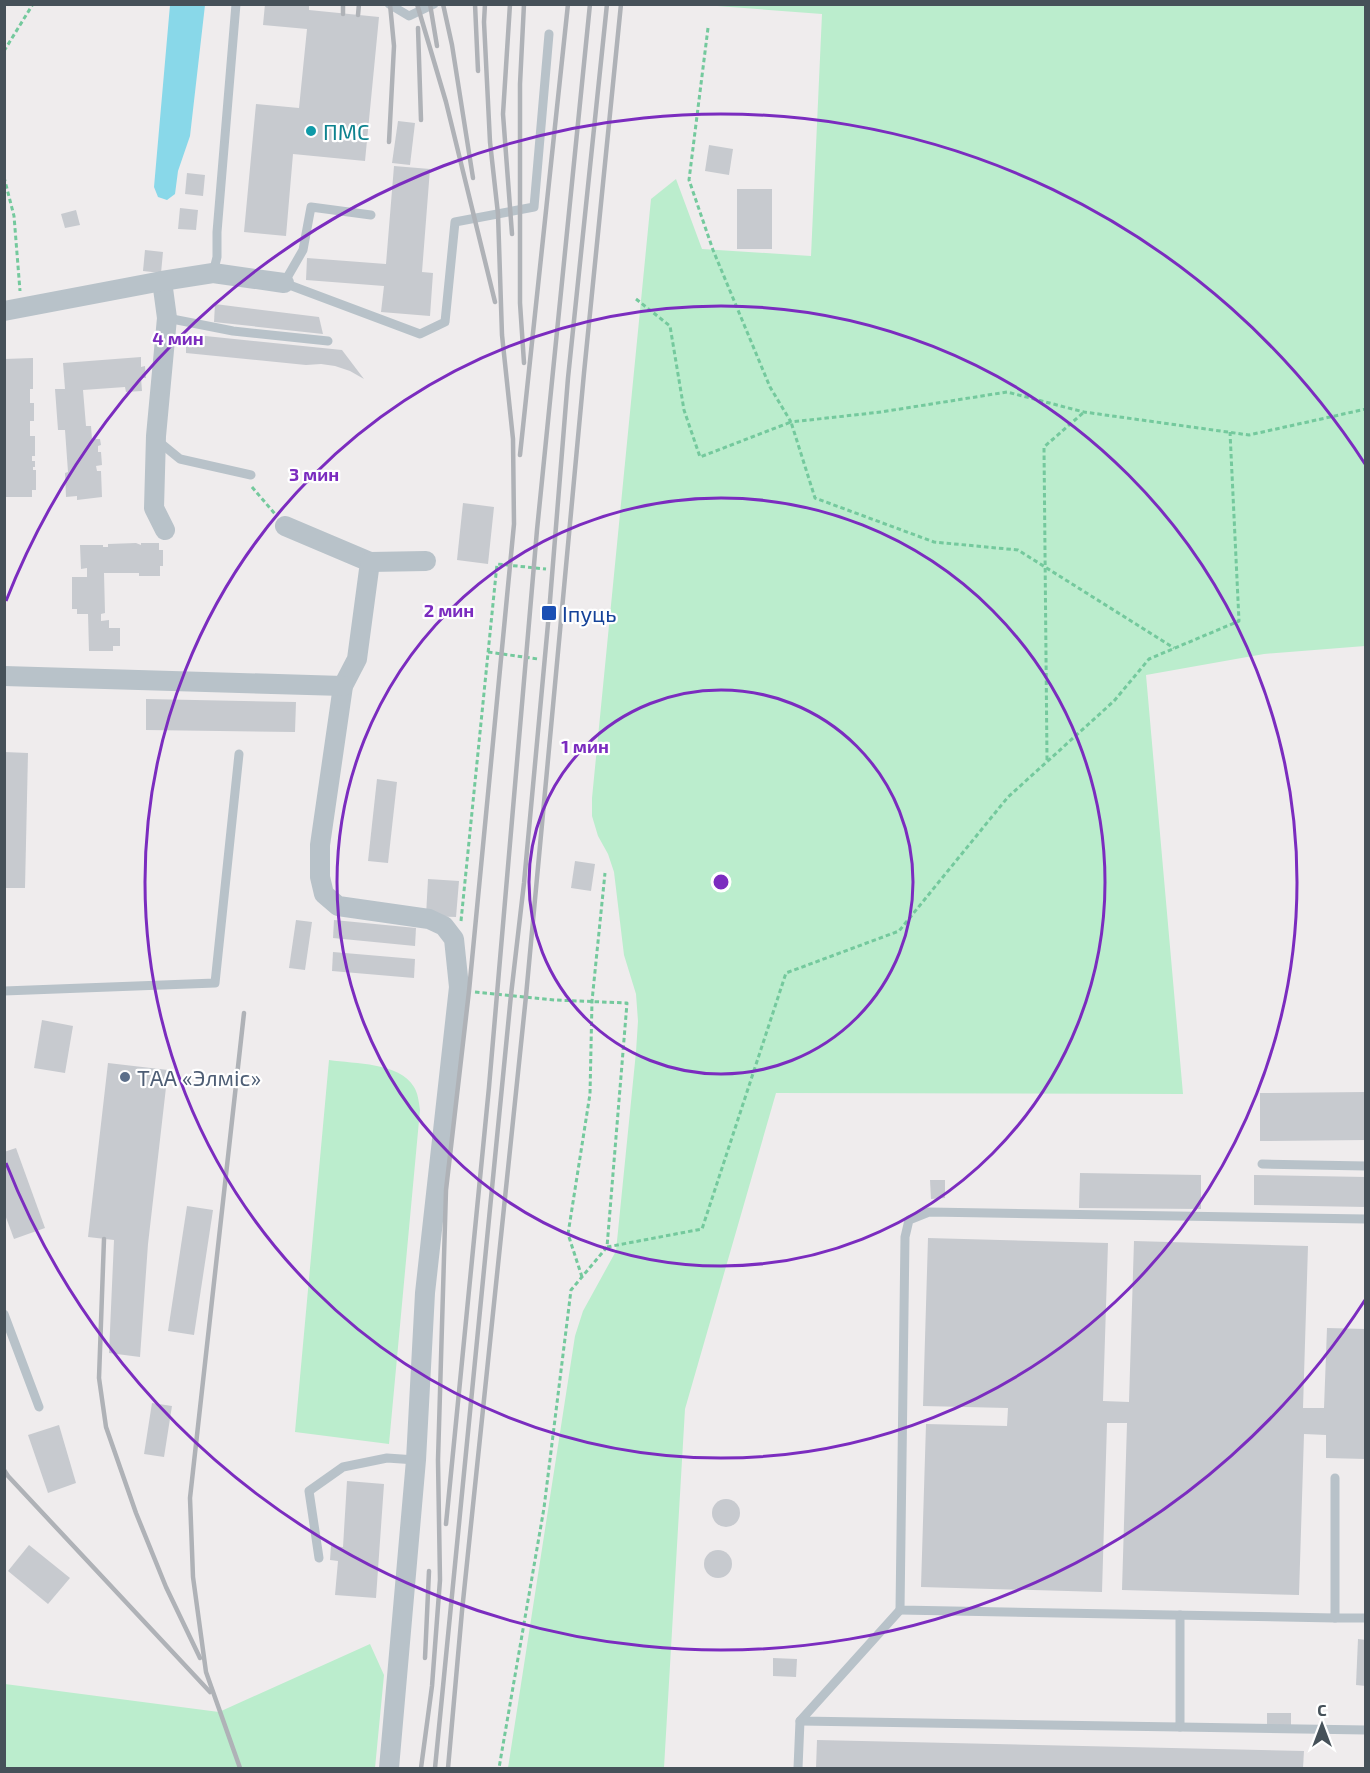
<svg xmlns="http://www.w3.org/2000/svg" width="1370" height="1773" viewBox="0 0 1370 1773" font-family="'Exo 2',sans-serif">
<rect width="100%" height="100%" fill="#efeced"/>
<g fill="#bbedcd">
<path d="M704,5H1365V646L1264,654L1146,675L1183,1094L776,1093L685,1409L664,1768H508L575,1336L583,1311L616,1251L636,1052L638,1021L636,994L624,955L614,872L608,854L598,836L592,816V798L651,199L676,179L702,249L811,256L822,14Z"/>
<path d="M329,1060C355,1064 399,1062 414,1087C418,1093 419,1103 420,1110L389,1444L295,1432Z"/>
<path d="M370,1644L384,1675L375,1768H5V1684L219,1712Z"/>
</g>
<path fill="#89d8e9" d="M170,5H205L190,136L178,171L175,194L167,200L158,197L154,187Z"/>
<g fill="#c7cacf">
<path d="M265,4H309V10L379,17L365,161L293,154L286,236L244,232L256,104L299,108L307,29L263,25Z"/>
<path d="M398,121L415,123L410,165L392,163Z"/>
<path d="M709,145L733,149L729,175L705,171Z"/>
<path d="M394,166L430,169L422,272L433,273L430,316L381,312L384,286L306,280L307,258L386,264Z"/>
<path d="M187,173L205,175L203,196L185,194Z"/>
<rect x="737" y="189" width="35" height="60"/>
<path d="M180,208L198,210L196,230L178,229Z"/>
<path d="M76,210L80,225L65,228L61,214Z"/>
<path d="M145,250L163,252L161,273L143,271Z"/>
<path d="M215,304L319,317L323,334L214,322Z"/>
<path d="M186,334L342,350L364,379L350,371L335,366L321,364L306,365L186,353Z"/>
<path d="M141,357V367L145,366L146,378H141L142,391L126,392L125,387L83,390L86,426H91L92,439H100L101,445L98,446V452H101L102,465L96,466L97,471H101L102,497L77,500V496L66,497L65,473L68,472L65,430H58L55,389H65L63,363Z"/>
<path d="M33,358V389H30V403H34V421H30V436H35V456H32V461H35V467H33V470H36V490H32V497H4V359Z"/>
<path d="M463,503L494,507L488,564L457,560Z"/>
<path d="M136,543L141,545V543H159V550H163V566H160V576H139V573H104L105,613L101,614V621L109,620V628H120V646H113V651H89L88,614H77V609H72V577H87V568L81,569L80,545H103V547H108V544Z"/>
<path d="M146,699L296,702L295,732L146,730Z"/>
<path d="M4,752L28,753L25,888H4Z"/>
<path d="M377,779L397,782L388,863L368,861Z"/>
<path d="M575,861L595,864L591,891L571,888Z"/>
<path d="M428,879L459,881L456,917L426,916Z"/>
<path d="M296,920L312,922L305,970L289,968Z"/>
<path d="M334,920L416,928L415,946L333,938Z"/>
<path d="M333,952L415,959L414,978L332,971Z"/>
<path d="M42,1020L73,1026L65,1073L34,1068Z"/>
<path d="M108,1063L168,1070L148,1244L140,1357L109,1353L114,1240L88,1237Z"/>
<path d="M1366,1092V1140L1260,1141V1093Z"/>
<path d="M16,1148L45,1228L14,1239L4,1212V1152Z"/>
<path d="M1080,1173L1201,1175V1209L1079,1208Z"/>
<path d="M1254,1175L1366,1177V1207L1254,1205Z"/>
<path d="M930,1180H945V1198L931,1199Z"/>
<path d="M187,1206L213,1210L194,1335L168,1331Z"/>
<path d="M928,1238L1108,1243L1103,1401L1129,1402L1134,1241L1308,1246L1303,1408H1324L1327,1328L1366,1329V1459L1326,1458V1435L1304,1434L1299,1595L1122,1590L1127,1423H1107L1102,1592L921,1587L926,1424L1007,1426L1008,1408L923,1406Z"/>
<path d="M152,1403L172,1406L164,1457L144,1454Z"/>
<path d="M59,1425L76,1483L48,1493L28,1435Z"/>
<path d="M347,1481L384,1484L376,1598L335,1595L338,1561L330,1560L331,1546L343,1547Z"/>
<circle cx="726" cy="1513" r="14"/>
<path d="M29,1545L70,1578L48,1604L8,1571Z"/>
<circle cx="718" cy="1564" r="14"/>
<path d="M1358,1639L1366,1640V1686L1356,1685Z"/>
<path d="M773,1658L797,1659L796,1677L773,1676Z"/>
<rect x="1267" y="1713" width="24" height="15"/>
<path d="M817,1740L1304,1751L1303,1768H816Z"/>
</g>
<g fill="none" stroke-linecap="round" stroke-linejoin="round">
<g stroke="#74c99d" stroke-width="3" stroke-dasharray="4.5 3" stroke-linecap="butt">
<path d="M708,28L689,180L713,250L770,387L791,422L881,412L1007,392L1084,412L1249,435L1366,409"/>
<path d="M4,51L33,4"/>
<path d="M4,177L14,216L20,291"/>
<path d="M636,299L670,326L684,410L700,457L791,422L815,498L934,542L1018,550L1174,648"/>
<path d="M252,487L275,514"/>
<path d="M488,652L538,659"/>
<path d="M1047,760L1044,447L1084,412"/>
<path d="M461,921L497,564L546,569"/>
<path d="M475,992L555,1000L627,1003L607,1247L571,1290L544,1508L499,1768"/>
<path d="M607,1247L702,1229L786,973L899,931L1008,797L1114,701L1149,659L1239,621L1230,432"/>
<path d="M582,1277L568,1234L590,1094L592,1001L605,873"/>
</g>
<g stroke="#b8c2c9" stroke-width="9">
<path d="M389,4L409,16L434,4"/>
<path d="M371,215L311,207L303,250L284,283L420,334L445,322L455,222L534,207L549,34"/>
<path d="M213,273L217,257V232L236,4"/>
<path d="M167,318L233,331L328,341"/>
<path d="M158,441L180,459L251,475"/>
<path d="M4,991L215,983L239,754"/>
<path d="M1262,1164L1366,1166"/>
<path d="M4,1314L39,1407"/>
<path d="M1335,1478V1618L900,1610L905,1237L909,1220L929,1212L1366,1219"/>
<path d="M319,1558L309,1491L343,1467L387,1458L416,1460"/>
<path d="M900,1610L800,1721L1180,1727V1615"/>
<path d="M1335,1618H1366"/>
<path d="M1180,1727L1366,1730"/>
<path d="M798,1768L800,1721"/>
</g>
<g stroke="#b8c2c9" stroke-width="20">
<path d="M162,281L167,318L156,436L154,508L165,530"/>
<path d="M4,311L162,281L213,273L284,283"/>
<path d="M285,526L370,562L357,659L343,686L320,845V877L324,894L338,906L429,919L444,926L454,939L459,987L425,1293L416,1460L389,1768"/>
<path d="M370,562L426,561"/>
<path d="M4,676L343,686"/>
</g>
<g stroke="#afb2b7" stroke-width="4.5">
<path d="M417,4L446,102L495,302"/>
<path d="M430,4L437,46"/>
<path d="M443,4L452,45L473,178"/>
<path d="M475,4L478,71"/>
<path d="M510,4L503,114L512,234"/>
<path d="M343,14V4"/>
<path d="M358,15L359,4"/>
<path d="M418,28L421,120"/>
<path d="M389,142L394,46L390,4"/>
<path d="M524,363L520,303V84L524,4"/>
<path d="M520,455L568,4"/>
<path d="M104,1239L99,1378L106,1427L136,1513L166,1587L200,1658"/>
<path d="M4,1470L8,1476L210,1692"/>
<path d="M446,1524L489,1087L537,530L590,4"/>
<path d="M425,1658L429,1571"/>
<path d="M240,1768L206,1672L193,1577L190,1498L244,1013"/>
<path d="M421,1768L432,1686L440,1580L438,1460L446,1190L469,991L514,524L513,439L502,335L498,214L490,142L484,22L485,4"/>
<path d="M435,1768L511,995L524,883L549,613L568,378L607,4"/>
<path d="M448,1768L462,1611L526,996L584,373L621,4"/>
</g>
</g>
<g fill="none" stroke="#7b2cbf" stroke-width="3">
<circle cx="721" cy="882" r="192"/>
<circle cx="721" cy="882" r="384"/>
<circle cx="721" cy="882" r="576"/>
<path d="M1365 1300A768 768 0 0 1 6 1163M6 601A768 768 0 0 1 1365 464"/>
</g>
<circle fill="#0f9aa8" stroke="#fff" stroke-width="2" cx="311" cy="131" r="6"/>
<rect fill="#1a4fb4" stroke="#fff" stroke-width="2" x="541" y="605" width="16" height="16" rx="3"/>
<circle fill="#5c6f8a" stroke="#fff" stroke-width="2" cx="125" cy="1077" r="6"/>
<g text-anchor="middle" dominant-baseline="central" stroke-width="4.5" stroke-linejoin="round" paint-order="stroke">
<g font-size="22" fill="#0d838f" stroke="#fff" text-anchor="start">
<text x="323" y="131">ПМС</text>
</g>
<g font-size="22" fill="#164399" stroke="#fff" text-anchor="start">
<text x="562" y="613">Іпуць</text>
</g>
<g font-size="22" fill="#4e5e75" stroke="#fff" text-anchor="start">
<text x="137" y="1077">ТАА «Элміс»</text>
</g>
</g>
<circle cx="721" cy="882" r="9" fill="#7b2cbf" stroke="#fff" stroke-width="3"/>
<g font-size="18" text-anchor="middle" font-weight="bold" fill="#7b2cbf" stroke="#fff" stroke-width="4.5" stroke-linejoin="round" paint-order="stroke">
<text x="178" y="345">4 мин</text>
<text x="314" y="481">3 мин</text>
<text x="449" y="617">2 мин</text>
<text x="585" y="753">1 мин</text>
</g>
<rect width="1370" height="1773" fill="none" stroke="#465159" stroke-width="12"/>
<g transform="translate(1322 1725)" stroke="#ffffff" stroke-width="4.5" paint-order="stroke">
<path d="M0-4.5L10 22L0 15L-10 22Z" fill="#465159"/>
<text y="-9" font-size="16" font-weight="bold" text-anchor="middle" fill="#465159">С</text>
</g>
</svg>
